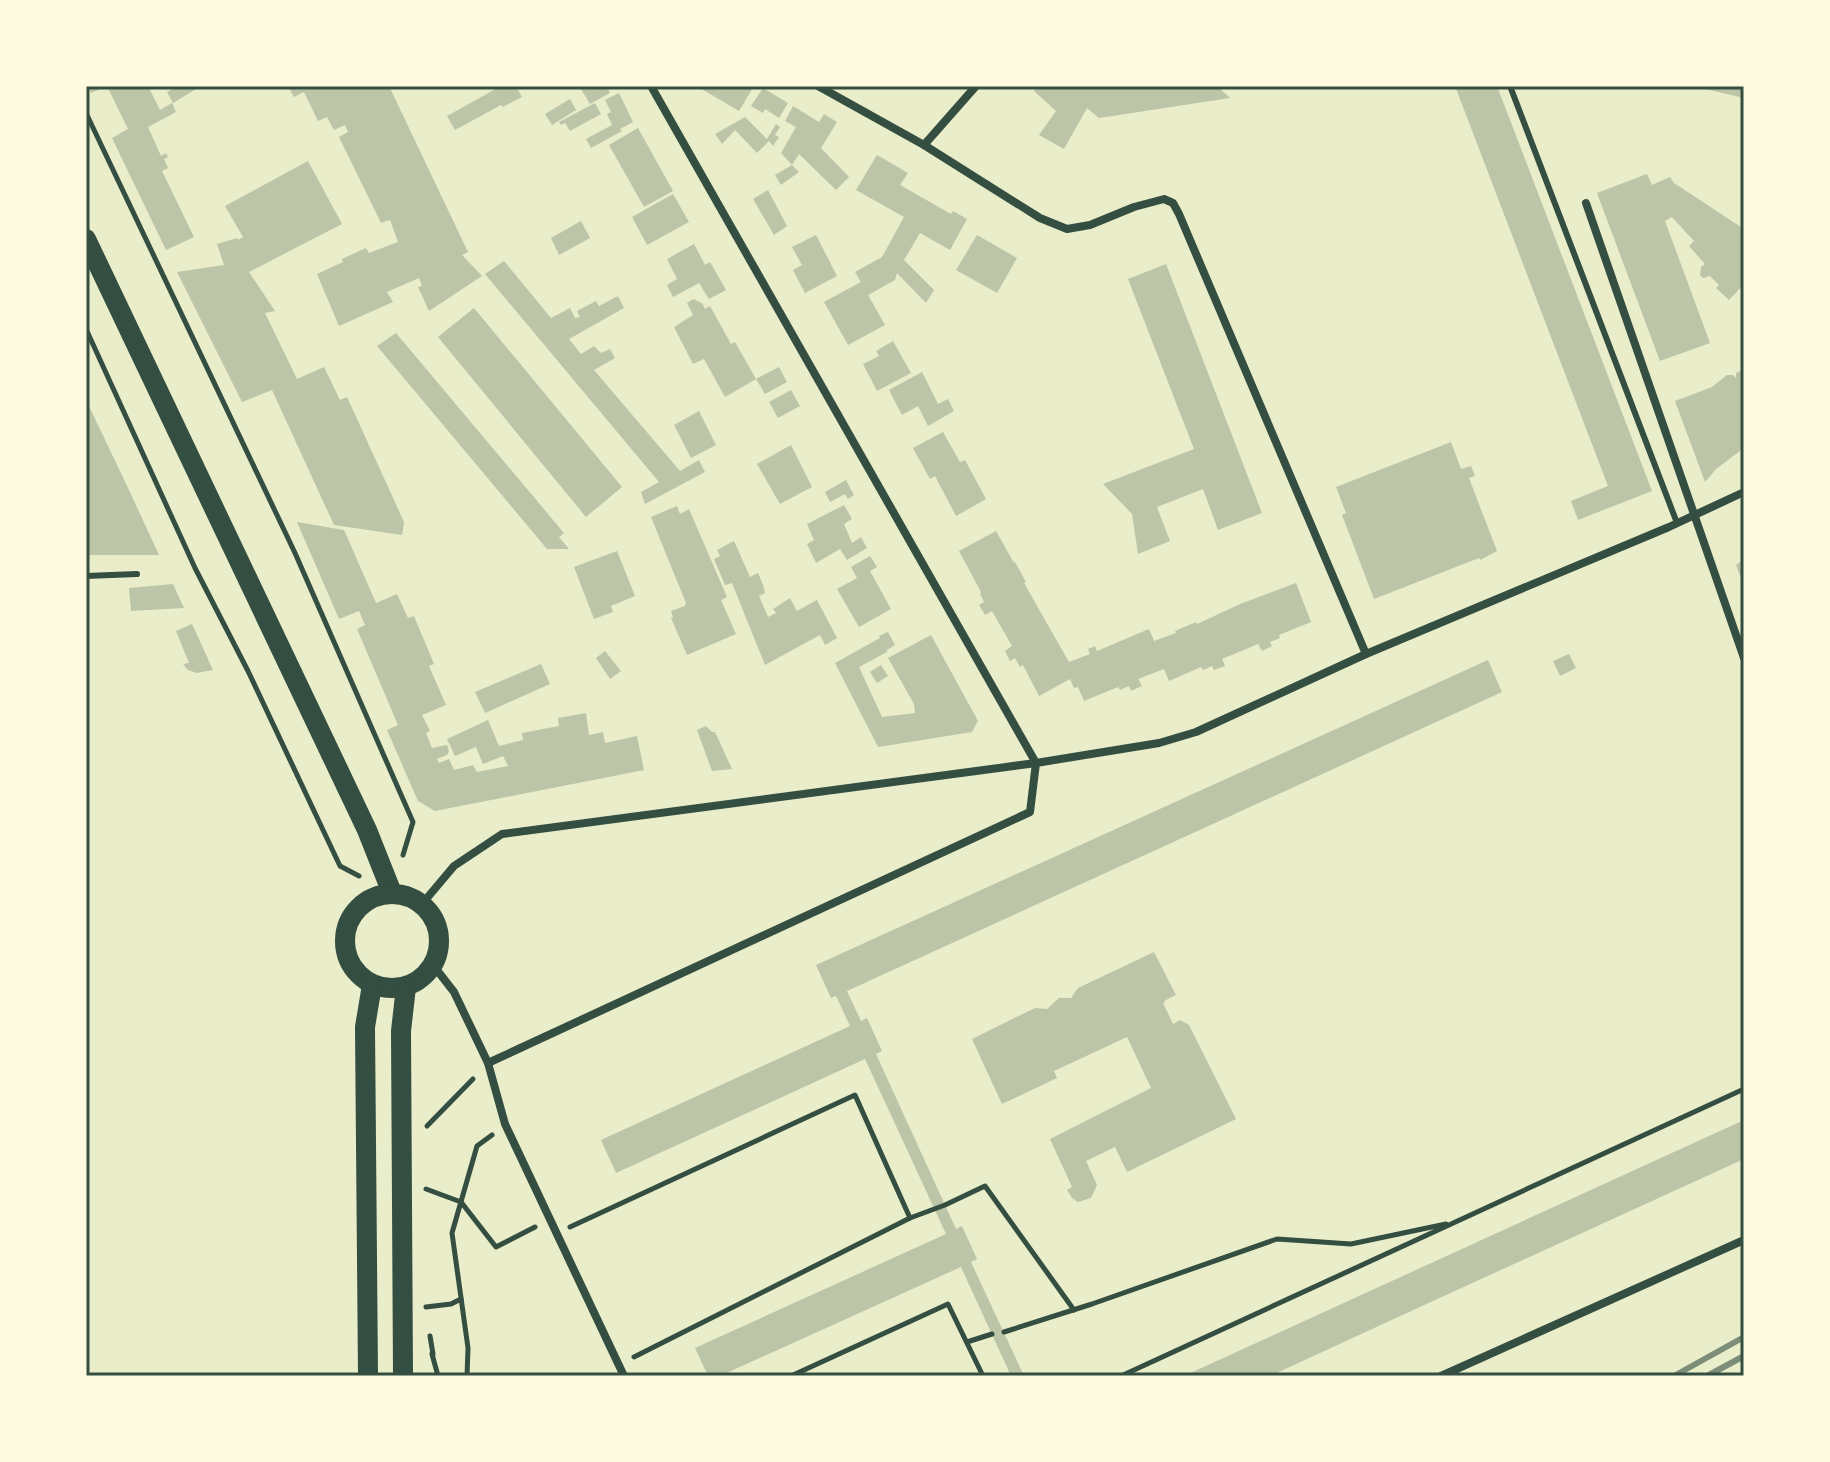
<svg xmlns="http://www.w3.org/2000/svg" width="1830" height="1462" viewBox="0 0 1830 1462" font-family="'Archivo Narrow',sans-serif">
<rect width="100%" height="100%" fill="#e9edc9"/>
<g fill="#bcc5a7">
<path d="M88,86H107L91,93Z"/>
<path d="M107,86H148L160,110L172,103L176,112L148,127L161,156L166,153L168,157L164,159L168,168L162,171L194,237L166,250L112,138L128,129Z"/>
<path d="M178,86H201L173,103L167,92Z"/>
<path d="M288,86H389L468,252L462,255L482,276L429,311L418,287L422,286L419,278L387,292L393,302L339,326L317,274L343,262L342,259L366,248L369,253L398,242L390,220L381,223L339,137L348,132L345,125L334,130L327,117L318,121L304,92L294,97Z"/>
<path d="M501,86H516L522,97L503,107L501,105L455,130L447,116Z"/>
<path d="M579,86H607L610,93L590,104Z"/>
<path d="M702,86H754L739,111L700,88Z"/>
<path d="M1038,86H1217L1230,98L1099,118L1087,108L1064,149L1039,135L1056,111L1034,91Z"/>
<path d="M1455,86H1497L1652,491L1578,520L1571,501L1608,486Z"/>
<path d="M1698,86H1744V98L1697,87Z"/>
<path d="M763,88L788,103L779,118L765,109L763,113L751,106Z"/>
<path d="M619,93L633,122L620,129L622,131L591,148L586,139L612,125L607,114L611,112L605,100Z"/>
<path d="M570,99L576,110L552,125L545,114Z"/>
<path d="M595,103L601,114L570,131L565,123L561,125L559,122Z"/>
<path d="M793,106L819,122L824,114L837,122L821,148L849,177L836,190L799,154L792,165L781,153L796,127L785,121Z"/>
<path d="M745,117L767,139L776,124L780,127L775,135L779,137L773,146L769,141L757,153L735,130L722,144L715,134Z"/>
<path d="M638,128L673,191L644,207L609,145Z"/>
<path d="M877,155L908,173L900,185L951,214L953,211L967,219L950,250L920,233L904,260L934,290L926,303L897,273L895,280L868,295L885,325L848,345L824,302L861,282L855,272L882,257L904,217L856,190Z"/>
<path d="M308,161L342,224L249,272L275,311L265,313L297,379L324,367L340,400L347,397L404,522L402,535L334,525L272,390L242,402L177,272L224,265L217,244L237,238L238,240L243,237L225,206Z"/>
<path d="M792,165L799,172L781,185L775,175Z"/>
<path d="M1647,174L1652,185L1670,177L1674,183L1744,229V284L1729,300L1716,288L1719,285L1710,276L1703,278L1700,275L1701,267L1705,264L1689,246L1694,241L1672,217L1665,221L1710,343L1660,361L1597,193Z"/>
<path d="M768,190L787,226L774,235L753,199Z"/>
<path d="M673,194L689,222L647,245L632,217Z"/>
<path d="M581,221L590,238L559,255L551,238Z"/>
<path d="M816,235L837,276L805,293L793,270L802,265L792,247Z"/>
<path d="M977,235L1017,258L997,293L956,270Z"/>
<path d="M694,244L705,265L710,262L726,290L709,299L699,283L673,297L667,285L677,279L667,259Z"/>
<path d="M504,261L551,318L570,308L575,318L580,317L577,311L596,301L599,306L618,296L624,308L569,339L581,354L594,346L601,353L610,349L615,358L594,370L680,471L699,460L705,472L645,504L641,492L659,482L485,274Z"/>
<path d="M1166,264L1262,513L1218,530L1203,489L1157,507L1170,541L1138,554L1132,514L1103,484L1194,449L1128,279Z"/>
<path d="M693,299L702,303L705,309L710,306L731,344L735,342L756,379L725,397L704,359L693,364L674,327L693,315L687,303Z"/>
<path d="M474,308L622,487L586,517L438,337Z"/>
<path d="M396,333L564,533L559,537L569,549H547L377,346Z"/>
<path d="M893,341L911,373L877,391L863,364L879,356L876,351Z"/>
<path d="M779,367L787,382L765,394L756,379Z"/>
<path d="M1744,369V448L1716,469L1705,482L1675,401L1712,387L1727,375H1733L1736,378V373Z"/>
<path d="M922,372L938,404L948,399L954,411L928,426L918,406L902,415L889,390Z"/>
<path d="M791,390L800,406L778,418L769,402Z"/>
<path d="M86,400L129,490L159,555H86Z"/>
<path d="M699,411L716,445L691,458L674,425Z"/>
<path d="M943,432L960,462L965,460L986,499L956,516L935,476L930,479L913,448Z"/>
<path d="M1451,442L1461,469L1471,466L1475,476L1469,478L1497,551L1480,560L1479,558L1374,599L1342,515L1346,513L1336,487Z"/>
<path d="M791,445L812,487L780,504L757,464Z"/>
<path d="M846,480L854,495L848,499L845,494L830,502L825,492Z"/>
<path d="M844,505L852,519L844,524L852,543L861,537L867,548L847,560L840,549L816,563L807,544L814,540L807,524Z"/>
<path d="M677,506L680,514L689,509L727,597L721,600L736,634L687,655L671,618L673,617L671,611L685,606L686,603L651,517Z"/>
<path d="M297,522L344,530L376,603L397,594L408,618L414,616L434,664L429,666L446,705L422,715L430,731L426,733L432,748L447,745L449,751L447,755L437,759L439,763L449,759L454,770L473,765L477,772L508,766L503,756L483,764L476,747L455,756L447,739L488,720L499,746L523,740L522,733L559,726L558,718L586,713L589,735L603,732L605,743L637,736L644,770L435,811L418,801L387,730L398,725L357,629L365,625L359,611L339,619Z"/>
<path d="M996,531L1014,563L1015,562L1026,582L1024,583L1069,662L1090,654L1088,649L1095,646L1097,651L1149,629L1154,641L1176,633L1175,631L1196,622L1197,624L1240,604L1296,583L1311,622L1279,635L1280,638L1270,642L1272,646L1262,651L1258,644L1222,659L1225,666L1214,670L1212,666L1203,670L1201,667L1169,681L1164,669L1138,679L1142,686L1131,691L1129,686L1120,690L1118,687L1084,701L1078,687L1074,688L1070,679L1039,696L1023,665L1020,667L1015,658L1010,661L1005,651L1012,646L992,611L985,615L979,605L984,602L980,594L981,592L959,551Z"/>
<path d="M734,541L750,577L758,573L763,585L765,593L759,596L768,617L776,613L773,609L790,598L797,611L817,600L837,638L825,645L820,635L765,665L732,583L725,585L714,559L720,556L717,550Z"/>
<path d="M617,551L635,596L611,606L613,612L594,619L574,567Z"/>
<path d="M870,556L877,567L870,571L891,609L859,627L837,589L857,578L851,567Z"/>
<path d="M1744,559V586L1736,565Z"/>
<path d="M173,584L184,608L131,611L129,588Z"/>
<path d="M192,624L213,670L197,673L188,670L183,664L189,663L176,631Z"/>
<path d="M888,632L895,645L887,650V652L859,667L882,717L915,713L914,704L888,658L931,635L978,721L972,732L878,747L835,663L880,638L879,636Z"/>
<path d="M605,651L621,671L610,679L596,658Z"/>
<path d="M1569,654L1576,668L1560,676L1553,661Z"/>
<path d="M1488,660L1502,692L847,991L861,1021L867,1018L882,1051L876,1054L956,1229L962,1226L977,1259L971,1262L1024,1376H1011L961,1267L720,1376H708L695,1348L946,1234L865,1059L616,1173L601,1140L850,1026L836,996L831,998L816,965Z"/>
<path d="M541,664L550,684L485,713L475,692Z"/>
<path d="M881,665L888,676L877,683L870,672Z"/>
<path d="M706,726L712,732H715L732,769L712,771L697,730Z"/>
<path d="M1154,952L1176,995L1164,1001L1165,1003H1163L1173,1024L1180,1020L1189,1025L1236,1119L1127,1172L1115,1147L1086,1161L1097,1185L1091,1198L1078,1202L1072,1198L1067,1190L1072,1187L1050,1139L1151,1088L1127,1037L1054,1071L1057,1078L1002,1104L972,1039L1035,1008L1047,1009L1059,998H1071L1078,988Z"/>
<path d="M1744,1120V1159L1422,1306L1270,1376H1184Z"/>
</g>
<g fill="none" stroke-linecap="round" stroke-linejoin="round">
<g stroke="#344e41" stroke-width="5">
<path d="M86,113L295,553L413,822L403,855"/>
<path d="M86,329L195,568L248,671L340,866L359,876"/>
<path d="M427,1126L473,1079"/>
<path d="M426,1189L461,1202L496,1247L535,1227"/>
<path d="M910,1218L945,1205L985,1186L1074,1310"/>
<path d="M570,1227L855,1095L910,1218L634,1357"/>
<path d="M426,1307L451,1304L461,1299"/>
<path d="M1004,1332L1092,1304L1277,1239L1351,1244L1446,1224"/>
<path d="M430,1336L433,1354"/>
<path d="M967,1342L992,1334"/>
<path d="M432,1354L438,1376"/>
<path d="M467,1376L468,1348L452,1233L477,1146L492,1135"/>
<path d="M791,1376L948,1304L983,1376"/>
<path d="M1121,1376L1744,1089"/>
</g>
<g stroke="#344e41" stroke-width="6">
<path d="M1510,86L1677,523"/>
<path d="M86,576L137,574"/>
</g>
<g stroke="#344e41" stroke-width="8">
<path d="M651,86L1036,763"/>
<path d="M818,86L924,145L1040,218L1067,229L1090,225L1134,207L1164,199L1173,203L1179,214L1366,654"/>
<path d="M924,145L976,86"/>
<path d="M1586,203L1744,658"/>
<path d="M422,904L454,866L502,834L1036,763L1159,743L1196,732L1366,654L1669,527L1744,492"/>
<path d="M433,965L454,992L488,1063L505,1124L624,1376"/>
<path d="M488,1063L1030,812L1036,763"/>
<path d="M1441,1376L1744,1240"/>
</g>
<g stroke="#344e41" stroke-width="20">
<path d="M86,239L367,830L392,893"/>
<circle cx="392" cy="941" r="47"/>
<path d="M368,1376L365,1027L372,985"/>
<path d="M403,1376L401,1031L406,987"/>
</g>
<g stroke="#7c8e77" stroke-width="6">
<path d="M1674,1376L1744,1337"/>
<path d="M1707,1376L1744,1356"/>
</g>
</g>
<rect width="1830" height="1462" fill="none" stroke="#fefae0" stroke-width="176"/>
<rect x="88" y="88" width="1654" height="1286" fill="none" stroke="#344e41" stroke-width="3"/>
</svg>
